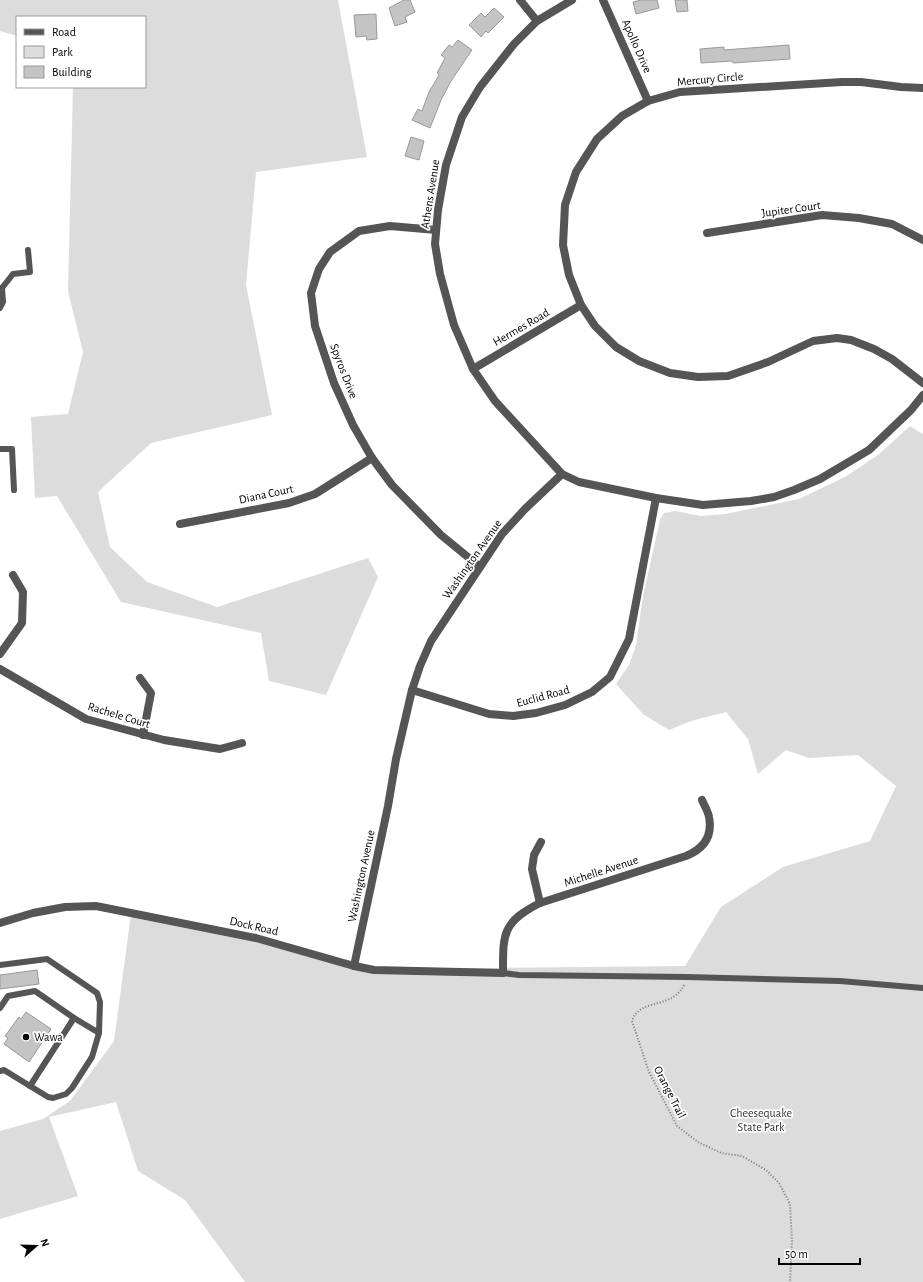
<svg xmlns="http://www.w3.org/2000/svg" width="923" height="1282" viewBox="0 0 923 1282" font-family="'Alegreya Sans',sans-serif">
<rect width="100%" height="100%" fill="#fff"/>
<g fill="#dcdcdc">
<path d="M0,0H338L367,157L256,172L246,285L272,415L151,443L98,492L110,547L147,582L217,607L368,558L378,577L326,695L269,681L261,633L121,602L57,496L35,498L31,417L68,414L83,352L68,291L73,87H145V17H17V36L0,31Z"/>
<path d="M910,426L923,434V1282H245L185,1200L138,1171L116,1102L49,1117L78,1196L0,1219V1131L43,1119L70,1101L114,1041L131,914L389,969L685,966L721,907L783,867L870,841L896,786L858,755L809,758L786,750L758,774L748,739L726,712L691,721L669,730L643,714L616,684L629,665L636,645L643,596L660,520L664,513L675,511L701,516L725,514L799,499L845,477L878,455Z"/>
</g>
<g fill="#c4c4c4" stroke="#999">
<path d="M404,0H410L415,12L405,17L407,22L395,26L389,8Z"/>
<path d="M641,0H657L659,8L636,14L633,2Z"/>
<path d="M675,0H687L688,11L677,12Z"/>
<path d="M494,8L504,17L488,33L486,31L481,37L469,25L481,13L485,17Z"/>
<path d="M376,14L377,39L367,40L366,36L356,37L354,15Z"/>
<path d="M458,40L472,50L451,81L441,100L430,128L412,120L418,109L422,111L429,92L439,75L437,73L445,58L441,55L449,45L452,47Z"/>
<path d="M789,45L790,59L733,63L732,61L701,63L700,49L724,47V50Z"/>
<path d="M411,137L424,141L419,160L405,156Z"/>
<path d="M37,970L39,984L0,989V975Z"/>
<path d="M26,1012L51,1029L29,1062L4,1044L8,1038L5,1036L19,1017L21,1019Z"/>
</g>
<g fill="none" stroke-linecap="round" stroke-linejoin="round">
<path stroke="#777" stroke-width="2" stroke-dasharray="1 2" stroke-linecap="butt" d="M684,985C673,1009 639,998 632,1021L649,1072L677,1126L698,1142L721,1153L742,1156L766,1170L779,1183L790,1204L792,1241L790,1282"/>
<g stroke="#555" stroke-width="6">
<path d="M0,288H2L3,302L0,308"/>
<path d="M2,288L13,274L30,272L28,250"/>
<path d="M0,449H12L14,490"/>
<path d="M0,965L47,959L97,993L100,1002L99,1033L74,1018"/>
<path d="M503,973L519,975L686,977L840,981L923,988"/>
<path d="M0,1008L8,996L35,991L74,1018L30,1086L4,1070L0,1071"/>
<path d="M30,1086L48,1097L53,1098L66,1094L72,1088L92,1057L99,1033"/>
</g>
<g stroke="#555" stroke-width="8">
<path d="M520,0L537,21"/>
<path d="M603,0L648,101"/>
<path d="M923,88L901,87L861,82H842L680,92L648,101L622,116L597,139L576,172L565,205L563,245L569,275L581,305L595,326L616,347L639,361L670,373L698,377L728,376L768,362L813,341L837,338L851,340L874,349L892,359L923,383"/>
<path d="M436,230L390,226L359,231L330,252L319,269L311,293L315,326L334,383L353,425L372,458L392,485L441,535L480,567"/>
<path d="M707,233L822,215L859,218L892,224L923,240"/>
<path d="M473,369L581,305"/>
<path d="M562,474L495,401L473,369L454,325L440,274L435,244L438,210L446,165L462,117L480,87L514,44L537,21L572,0"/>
<path d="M180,524L289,503L315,494L372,458"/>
<path d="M0,654L22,623L23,592L13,575"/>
<path d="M0,669L86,719L164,740L220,749L242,743"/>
<path d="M140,678L151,693L143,735"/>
<path d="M412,690L489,714L513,716L536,713L565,705L592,692L610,677L629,639L656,498"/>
<path d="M540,903L532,869L534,855L541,842"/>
<path d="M0,923L33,913L65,907L96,906L256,938L354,966L374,970L503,973C503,934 502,922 540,903L686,856C703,849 713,837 709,817C708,811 704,805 702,800"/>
<path d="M354,966L388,806L396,759L412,690L420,666L431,641L502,534L525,509L562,474L579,482L656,498L703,505L751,501L774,497L794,490L820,479L869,450L911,410L923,395"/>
</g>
</g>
<circle fill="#000" stroke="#fff" stroke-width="1.5" cx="26" cy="1037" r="4"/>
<g text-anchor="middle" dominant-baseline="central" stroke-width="3.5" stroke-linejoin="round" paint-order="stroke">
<g font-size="12" fill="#000" stroke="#fff">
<text transform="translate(637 46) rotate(66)">Apollo Drive</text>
<text transform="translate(710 79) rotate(-5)">Mercury Circle</text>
<text transform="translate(430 194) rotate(-81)">Athens Avenue</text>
<text transform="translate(791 209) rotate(-8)">Jupiter Court</text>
<text transform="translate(521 327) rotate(-30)">Hermes Road</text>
<text transform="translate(344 371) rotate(69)">Spyros Drive</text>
<text transform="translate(266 494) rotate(-12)">Diana Court</text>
<text transform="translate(472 559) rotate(-55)">Washington Avenue</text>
<text transform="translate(543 696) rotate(-15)">Euclid Road</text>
<text transform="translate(119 715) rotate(17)">Rachele Court</text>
<text transform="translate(601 871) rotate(-18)">Michelle Avenue</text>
<text transform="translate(361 876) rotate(-78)">Washington Avenue</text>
<text transform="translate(254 926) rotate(13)">Dock Road</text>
<text transform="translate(670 1092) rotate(63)">Orange Trail</text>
</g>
<g font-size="12" fill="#000" stroke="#fff" text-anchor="start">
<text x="34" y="1037">Wawa</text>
</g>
<g font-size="12" fill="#333" stroke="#fff">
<text x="761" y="1113">Cheesequake<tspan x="761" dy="14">State Park</tspan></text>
</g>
</g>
<rect x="16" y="16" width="130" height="72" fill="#ffffff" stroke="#999999"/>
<rect x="24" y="29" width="20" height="6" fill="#555555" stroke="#999999"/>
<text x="52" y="36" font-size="12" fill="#000000">Road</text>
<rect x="24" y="46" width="20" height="12" fill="#dcdcdc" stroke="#999999"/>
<text x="52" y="56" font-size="12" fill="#000000">Park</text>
<rect x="24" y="66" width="20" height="12" fill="#c4c4c4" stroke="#999999"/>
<text x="52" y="76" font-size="12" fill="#000000">Building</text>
<g transform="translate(36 1246) rotate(70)" stroke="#ffffff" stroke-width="3" paint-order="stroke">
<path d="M0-3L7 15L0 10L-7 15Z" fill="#000000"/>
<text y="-6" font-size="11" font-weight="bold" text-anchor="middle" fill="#000000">N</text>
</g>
<path d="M779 1258v6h81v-6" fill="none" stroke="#000000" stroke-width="2"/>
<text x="785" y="1258" font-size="12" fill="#000000" stroke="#ffffff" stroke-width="3" paint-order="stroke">50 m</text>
</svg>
